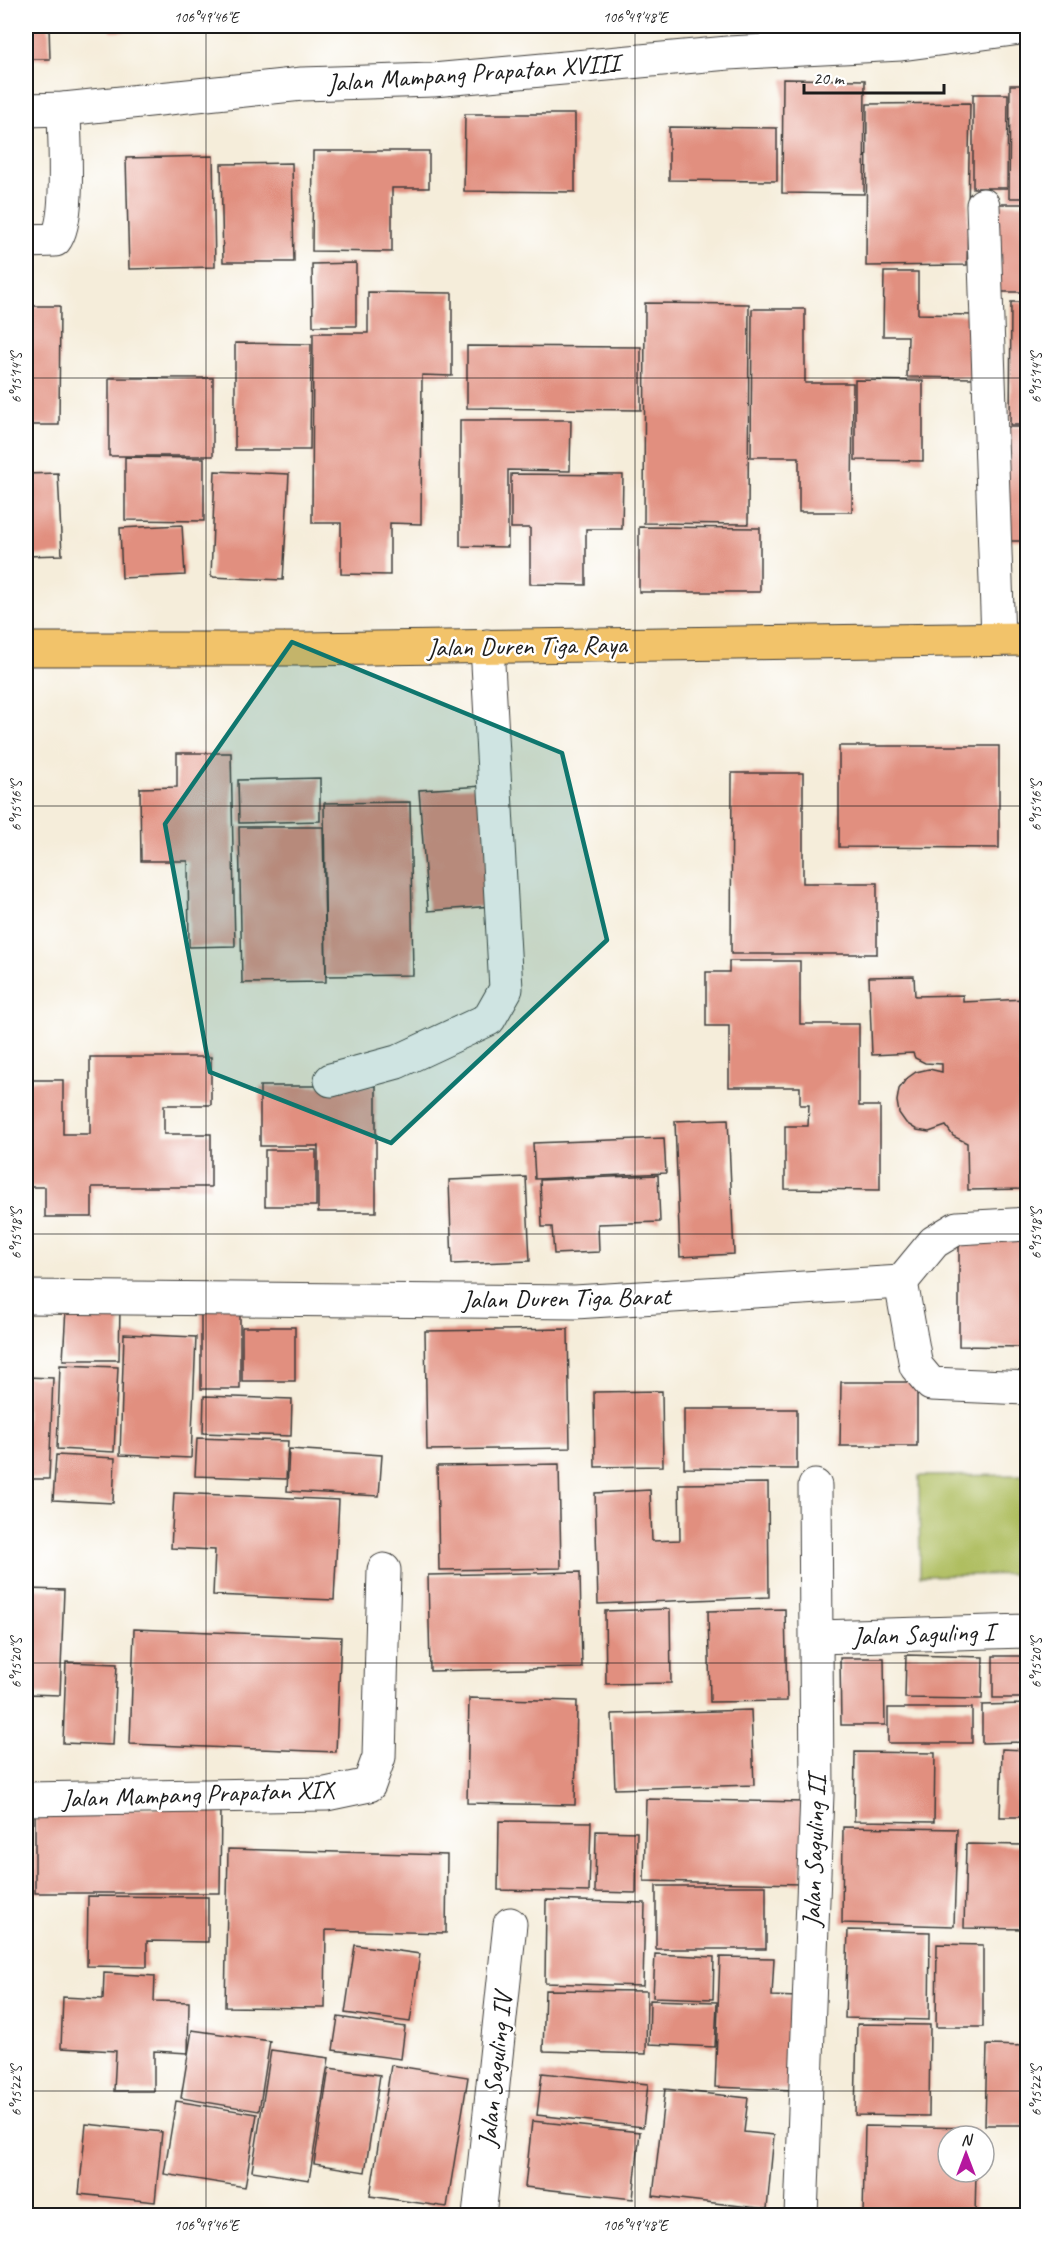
<svg xmlns="http://www.w3.org/2000/svg" width="1053" height="2241" viewBox="0 0 1053 2241" font-family="Caveat,sans-serif">
<rect width="100%" height="100%" fill="#fff"/>
<filter id="ink" filterUnits="userSpaceOnUse"><feTurbulence type="fractalNoise" baseFrequency=".0167" numOctaves="2"/><feDisplacementMap in="SourceGraphic" scale="12" xChannelSelector="R" yChannelSelector="G"/><feConvolveMatrix kernelMatrix="1 2 1 2 8 2 1 2 1" color-interpolation-filters="sRGB"/></filter>
<filter id="wash" filterUnits="userSpaceOnUse"><feTurbulence type="fractalNoise" baseFrequency=".008" numOctaves="4" result="noise"/><feDisplacementMap in="SourceGraphic" scale="24" xChannelSelector="R" yChannelSelector="G"/><feGaussianBlur stdDeviation="1.35" result="paint"/><feColorMatrix in="noise" values="0 0 0 0 0 0 0 0 0 0 0 0 0 0 0 0 0 1.4 0 .05"/><feComposite in="paint" operator="in"/></filter>
<g filter="url(#wash)">
<rect width="100%" height="100%" fill="#f5edda"/>
<path fill="#aebd5f" stroke="#656c3e" stroke-width="1.5" d="M1027,1475V1574L920,1576L919,1476Z"/>
<g id="blocks">
<g fill="#e18f7f">
<path d="M26,26H49L50,59H26Z"/>
<path d="M110,26H156L157,30L110,32Z"/>
<rect x="328" y="26" width="65" height="3"/>
<path d="M783,79L865,80L864,194L782,193Z"/>
<path d="M1010,85H1028V198H1009Z"/>
<path d="M973,94H1008L1007,188H973Z"/>
<path d="M970,103L967,265L866,266L867,104Z"/>
<path d="M465,114H575V192L464,191Z"/>
<path d="M669,127L777,128V181L669,180Z"/>
<path d="M313,151H429V188H392V252L312,251Z"/>
<path d="M213,156L215,267L129,269L126,158Z"/>
<path d="M292,163L294,262H223L221,164Z"/>
<rect x="994" y="204" width="34" height="88"/>
<path d="M356,263V326H313L312,264Z"/>
<path d="M884,272H918V314L972,315L973,378L907,377L908,336H883Z"/>
<path d="M368,292L452,293V376L422,375L421,524L390,523V575L341,574V523H312L313,333H368Z"/>
<path d="M1011,302H1028V425H1010Z"/>
<path d="M645,303L749,304L748,524L644,523Z"/>
<path d="M26,306H60L59,425H26Z"/>
<path d="M752,309H805V383H853L852,512H799V457H751Z"/>
<path d="M235,343L311,344L310,450H235Z"/>
<path d="M467,346L641,347V410L467,408Z"/>
<rect x="109" y="378" width="104" height="78"/>
<path d="M855,380L923,381V461L855,460Z"/>
<path d="M460,420H571L570,471L508,470V547L460,546Z"/>
<path d="M1001,427H1028V541H1000Z"/>
<path d="M125,457L204,458V521L125,520Z"/>
<path d="M215,471L289,474L283,580L211,577Z"/>
<path d="M58,473L62,555L26,556V474Z"/>
<path d="M511,474L623,475L622,529H586V585L530,584V528H511Z"/>
<path d="M182,525L185,575L122,578L120,528Z"/>
<path d="M639,527L760,528V592H639Z"/>
<path d="M839,746H999V848L839,847Z"/>
<path d="M177,753H231L235,946L189,947L188,861H141L140,788L177,787Z"/>
<path d="M732,773H803V883H877V954H731Z"/>
<path d="M320,778V821L239,823L238,780Z"/>
<path d="M483,786L492,906L428,911L419,790Z"/>
<path d="M410,802L413,975L326,976L324,803Z"/>
<path d="M239,827H323L326,982L242,983Z"/>
<path d="M729,961H800V1024H859V1106H880V1190L785,1189V1126H808L809,1105H800V1087H729V1026H706V972H729Z"/>
<path d="M914,976L915,996L963,995V1002L1027,999L1028,1189L968,1190L967,1143L953,1136L946,1126L929,1132L917,1130L906,1123L899,1113L897,1101L899,1089L906,1079L916,1072L929,1069L942,1072V1064L925,1063L915,1058L913,1053L872,1055L869,977Z"/>
<path d="M90,1057H211V1105H164V1134H211V1187H92V1217H45V1187H26V1080H63V1134H90Z"/>
<path d="M260,1086H376V1212H318V1146H260Z"/>
<path d="M728,1119L734,1254L680,1257L675,1121Z"/>
<path d="M664,1138L666,1173L535,1179L533,1143Z"/>
<rect x="265" y="1150" width="51" height="56"/>
<path d="M658,1175L660,1222L598,1224L599,1252L554,1254L552,1227H542L540,1180Z"/>
<path d="M526,1177L530,1261L452,1264L449,1180Z"/>
<path d="M959,1239H1028V1347L959,1346Z"/>
<rect x="201" y="1298" width="39" height="91"/>
<path d="M66,1308H120L119,1360H63Z"/>
<rect x="242" y="1327" width="53" height="54"/>
<path d="M568,1329L570,1448L427,1450L425,1331Z"/>
<path d="M124,1334L196,1337L191,1458L120,1455Z"/>
<path d="M60,1365L118,1367L114,1452L57,1449Z"/>
<path d="M26,1377L53,1378L49,1479H26Z"/>
<path d="M841,1382H917V1446H840Z"/>
<path d="M662,1391L663,1466L595,1467L594,1392Z"/>
<path d="M204,1396L292,1399L291,1436L203,1433Z"/>
<path d="M684,1409H797V1469L684,1468Z"/>
<path d="M197,1438L288,1441L286,1479L195,1476Z"/>
<path d="M289,1449L382,1455L379,1496L287,1491Z"/>
<path d="M56,1455L115,1458L113,1503L53,1500Z"/>
<path d="M559,1464L561,1568L439,1570L437,1466Z"/>
<path d="M768,1483L769,1597L598,1604L595,1493L650,1490L652,1541L680,1540L679,1484Z"/>
<path d="M174,1493L339,1500L334,1600L213,1595L215,1550L171,1548Z"/>
<path d="M580,1572L582,1668L430,1671L428,1575Z"/>
<path d="M26,1589L64,1590L60,1695L26,1694Z"/>
<path d="M670,1609L671,1683L606,1684L605,1611Z"/>
<path d="M785,1609L787,1701L710,1702L708,1611Z"/>
<path d="M134,1629L341,1637L336,1752L130,1744Z"/>
<path d="M906,1655L983,1657L982,1699L905,1698Z"/>
<rect x="993" y="1656" width="35" height="42"/>
<path d="M840,1658H884L885,1725H841Z"/>
<path d="M66,1662L117,1664L113,1745L63,1743Z"/>
<path d="M469,1698L577,1701L575,1805L467,1803Z"/>
<path d="M1028,1704V1742L982,1743V1705Z"/>
<rect x="888" y="1708" width="84" height="35"/>
<path d="M751,1710L754,1785L615,1789L612,1714Z"/>
<path d="M1002,1749L1028,1750V1817H1000Z"/>
<path d="M855,1752L935,1753L934,1822L854,1821Z"/>
<path d="M646,1799L803,1802L801,1884L644,1881Z"/>
<path d="M221,1806L220,1893H35V1811Z"/>
<path d="M499,1821L591,1822L589,1892L498,1890Z"/>
<path d="M843,1827L957,1829L954,1926L842,1923Z"/>
<path d="M596,1831L637,1832L636,1893L595,1892Z"/>
<path d="M966,1844L1028,1845V1929L964,1928Z"/>
<path d="M228,1849L447,1855L446,1933L326,1930L325,2008L225,2007Z"/>
<rect x="656" y="1886" width="110" height="63"/>
<path d="M88,1896L208,1897V1942L147,1941V1967L87,1966Z"/>
<path d="M546,1900L645,1903L643,1986L545,1983Z"/>
<path d="M848,1930L930,1932L929,2020L845,2018Z"/>
<path d="M937,1944L983,1945V2027H936Z"/>
<path d="M355,1945L420,1954L410,2022L345,2013Z"/>
<path d="M655,1954L714,1957L713,1999L653,1997Z"/>
<path d="M720,1957L774,1958L772,1996L797,1997L794,2090L715,2087Z"/>
<path d="M104,1973L155,1976L154,2001L189,2002L188,2053L154,2051V2091H114L116,2051L61,2048L63,1997L103,1999Z"/>
<path d="M545,1990L647,1991L646,2054L543,2051Z"/>
<path d="M650,2000L717,2002L715,2047L649,2044Z"/>
<path d="M338,2017L405,2027L401,2059L333,2050Z"/>
<path d="M857,2024L930,2025L929,2116L855,2115Z"/>
<path d="M192,2030L270,2041L259,2111L181,2098Z"/>
<path d="M987,2045L1028,2046V2125H985Z"/>
<path d="M271,2050L329,2058L309,2180L252,2171Z"/>
<path d="M391,2065L468,2077L447,2207L370,2196Z"/>
<path d="M329,2068L380,2075L365,2172L314,2164Z"/>
<path d="M542,2073L648,2084L643,2127L537,2115Z"/>
<path d="M665,2089L748,2098L744,2132L774,2135L767,2209L653,2196Z"/>
<path d="M176,2101L257,2114L245,2187L164,2174Z"/>
<path d="M532,2121L640,2132L633,2199L525,2187Z"/>
<path d="M86,2124L162,2132L155,2202L79,2194Z"/>
<path d="M865,2126L977,2128L976,2136H948V2172H976L975,2216H863Z"/>
</g>
</g>
</g>
<g filter="url(#ink)">
<use href="#blocks" fill-opacity="0" stroke="#3d3b38" stroke-width="1.5"/>
<g fill="none" stroke-linecap="round" stroke-linejoin="round">
<defs>
<g id="minor">
<path d="M26,110L64,109L302,84L433,80L728,53L901,44L1028,27"/>
<path d="M983,205L998,639"/>
<path d="M26,241L55,240C71,220 64,138 64,109"/>
<path d="M331,1080L397,1062L489,1019L506,989L487,646"/>
<path d="M901,1282L916,1366L931,1384L1028,1388"/>
<path d="M901,1282L934,1242L957,1228L1028,1224"/>
<path d="M26,1297L575,1302L901,1282"/>
<path d="M818,1637L1028,1631"/>
<path d="M26,1799L326,1794L369,1785L379,1757L384,1570"/>
<path d="M479,2216L510,1924"/>
<path d="M801,2216L817,1794L815,1486"/>
</g>
<path id="major" d="M26,649H304L1028,639"/>
</defs>
<use href="#minor" stroke="#3d3b38" stroke-width="35"/>
<use href="#major" stroke="#3d3b38" stroke-width="35"/>
<use href="#minor" stroke="#fff" stroke-width="33"/>
<use href="#major" stroke="#f2c36a" stroke-width="33"/>
</g>
</g>
<path fill="#0f766e" fill-opacity="0.2" stroke="#0f766e" stroke-width="4.5" stroke-linejoin="round" d="M292,642L562,753L607,940L391,1143L210,1072L165,824Z"/>
<path fill="none" stroke="#1c1c1c" stroke-width="1.5" stroke-opacity="0.45" d="M206,26V2216M635,26V2216M26,378H1028M26,806H1028M26,1234H1028M26,1663H1028M26,2091H1028"/>
<g text-anchor="middle" dominant-baseline="central" stroke-width="5" stroke-linejoin="round" paint-order="stroke">
<g font-size="26" fill="#1c1c1c" stroke="#fff">
<text transform="translate(473 73) rotate(-4)">Jalan Mampang Prapatan XVIII</text>
<text transform="translate(527 646) rotate(-1)">Jalan Duren Tiga Raya</text>
<text transform="translate(566 1298) rotate(-1)">Jalan Duren Tiga Barat</text>
<text transform="translate(923 1634) rotate(-2)">Jalan Saguling I</text>
<text transform="translate(198 1794) rotate(-2)">Jalan Mampang Prapatan XIX</text>
<text transform="translate(814 1851) rotate(-88)">Jalan Saguling II</text>
<text transform="translate(495 2070) rotate(-84)">Jalan Saguling IV</text>
</g>
</g>
<rect width="1053" height="2241" fill="none" stroke="#fff" stroke-width="66"/>
<g transform="translate(966 2154)"><circle r="28" fill="#ffffff" stroke="#a4a4a4" stroke-width="1.5"/>
<path d="M0-4.5L10 22L0 15L-10 22Z" fill="#b5179e"/>
<text y="-9" font-size="16" font-weight="bold" text-anchor="middle" fill="#1c1c1c">N</text>
</g>
<path d="M804 84v9h140v-9" fill="none" stroke="#1c1c1c" stroke-width="3"/>
<text x="813" y="84" font-size="18" fill="#1c1c1c" stroke="#ffffff" stroke-width="4.5" paint-order="stroke">20 m</text>
<rect x="33" y="33" width="987" height="2175" fill="none" stroke="#1c1c1c" stroke-width="2"/>
<g font-size="15" text-anchor="middle" fill="#1c1c1c">
<text x="206" y="22">106°49'46"E</text>
<text x="635" y="22">106°49'48"E</text>
<text transform="translate(16 378) rotate(-90)" y="5">6°15'14"S</text>
<text transform="translate(1036 378) rotate(-90)" y="5">6°15'14"S</text>
<text transform="translate(16 806) rotate(-90)" y="5">6°15'16"S</text>
<text transform="translate(1036 806) rotate(-90)" y="5">6°15'16"S</text>
<text transform="translate(16 1234) rotate(-90)" y="5">6°15'18"S</text>
<text transform="translate(1036 1234) rotate(-90)" y="5">6°15'18"S</text>
<text transform="translate(16 1663) rotate(-90)" y="5">6°15'20"S</text>
<text transform="translate(1036 1663) rotate(-90)" y="5">6°15'20"S</text>
<text transform="translate(16 2091) rotate(-90)" y="5">6°15'22"S</text>
<text transform="translate(1036 2091) rotate(-90)" y="5">6°15'22"S</text>
<text x="206" y="2230">106°49'46"E</text>
<text x="635" y="2230">106°49'48"E</text>
</g>
</svg>
